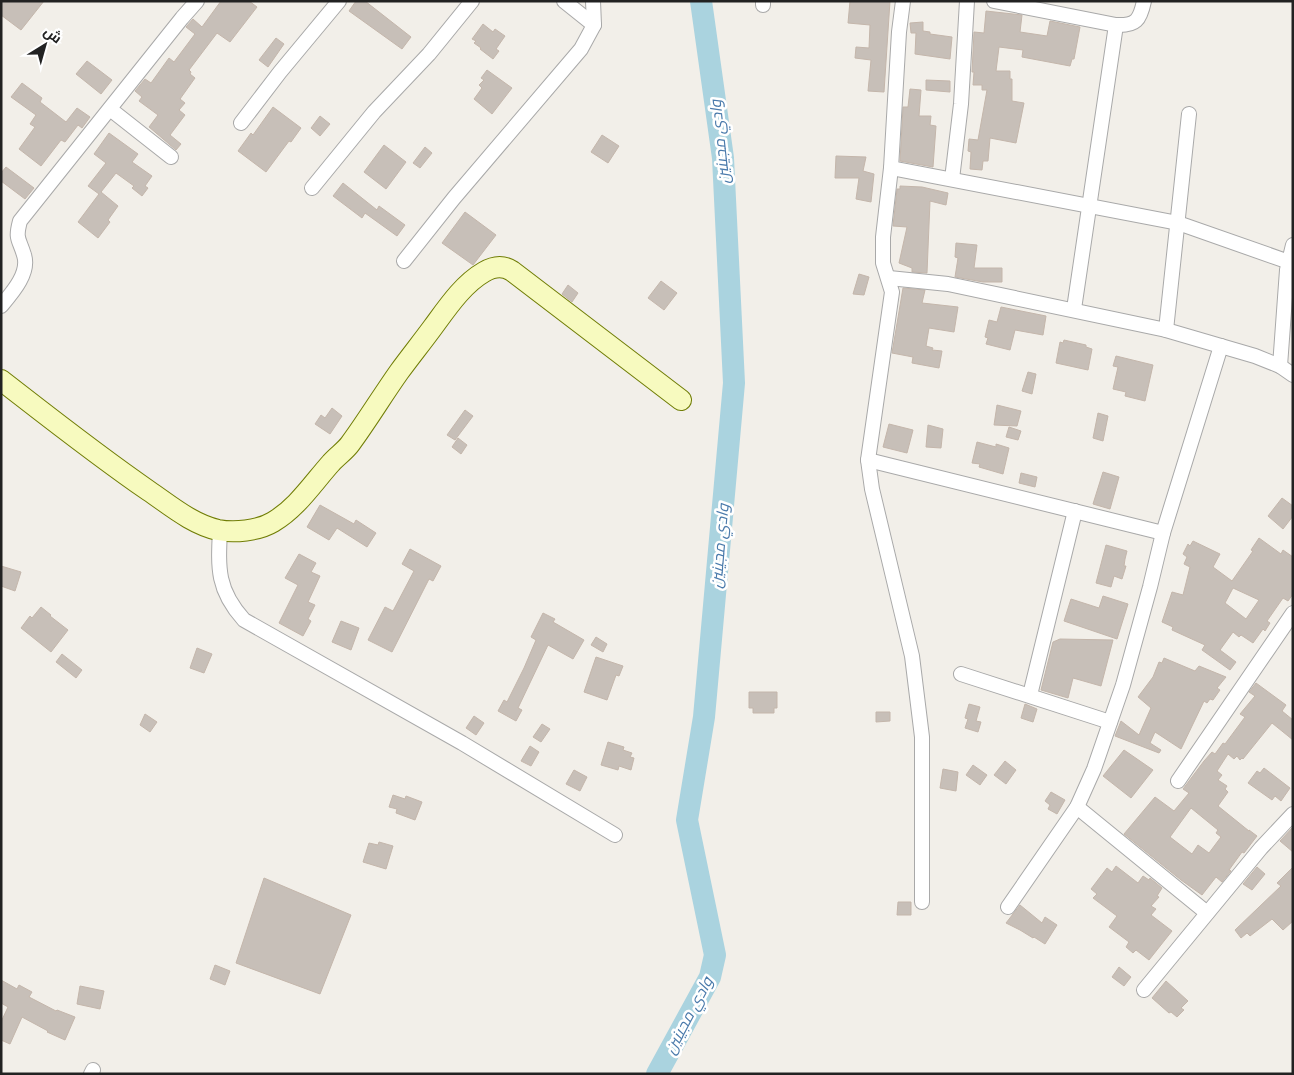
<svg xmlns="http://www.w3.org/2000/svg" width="1294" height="1075" viewBox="0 0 1294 1075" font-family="Quicksand,Cairo,sans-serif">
<rect width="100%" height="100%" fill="#f2efe9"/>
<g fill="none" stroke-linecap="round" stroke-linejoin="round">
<path stroke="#aad3df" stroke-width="22" d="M657,1074L710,977L715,955L687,820L704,717L734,383L723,158L701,1"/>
</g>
<g fill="#c7bfb8" stroke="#c4b6ab" fill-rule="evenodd">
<path d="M1,1H44L21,30L1,15Z"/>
<path d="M221,1H249L257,7L230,42L217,33L189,70L191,72L190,74L195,78L180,99L185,103L179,110L185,115L170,135L181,144L176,150L149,127L158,115L139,101L142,97L135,91L145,79L151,83L169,58L174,62L195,34L186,27L193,19L202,27Z"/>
<path d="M356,1H365L411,37L402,49L349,11Z"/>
<path d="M850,1H890L884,92L868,91L871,60L855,58L856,47L869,48L870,25L848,23Z"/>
<path d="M986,11L1022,15L1020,32L1047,36L1050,21L1080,27L1074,59H1072L1070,66L1022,57L1023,50L999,47L996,71H1010V79H1012V101L1024,103L1016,143L990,138L988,161H983L982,170L970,169L971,152L968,151L969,139L978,140L987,90H982V85H973L974,72H972L974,32L984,33Z"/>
<path d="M923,22V31L930,32V34L952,37L950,59L915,54L916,33H911L910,23Z"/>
<path d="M483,24L493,32L495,29L505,36L496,49L499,51L493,59L480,49L481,48L474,43L476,41L472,39Z"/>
<path d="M276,38L284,44L268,67L259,60Z"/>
<path d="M87,61L112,80L101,94L76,74Z"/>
<path d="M487,70L512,88L492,114L474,99L482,88L479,85L484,80L481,78Z"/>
<path d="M926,80L950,81V92L926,90Z"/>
<path d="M22,83L42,98L40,102L66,122L77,108L90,117L82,128L78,125L65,142L61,140L41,166L19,149L35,127L30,124L36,115L11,97Z"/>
<path d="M910,89L921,90L919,116H931L930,125L936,126L933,167L900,161L903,107H908Z"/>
<path d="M273,107L301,128L291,142L289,141L266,172L238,151L251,133L253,135Z"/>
<path d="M320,116L330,124L320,136L311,128Z"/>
<path d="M109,133L138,154L132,162L152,176L145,186L148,188L142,196L132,188L134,186L116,173L101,192L118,206L108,220L110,222L98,238L78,222L99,194L88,186L106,163L94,154Z"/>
<path d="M602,135L619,146L608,163L591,152Z"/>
<path d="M384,145L406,162L386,189L364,172Z"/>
<path d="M425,147L432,153L420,168L413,163Z"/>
<path d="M836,156L866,157L863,171L874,174L871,202L856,199L859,178H835Z"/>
<path d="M6,167L34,188L25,199L1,181V173Z"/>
<path d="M343,183L377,210L379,206L405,225L397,236L365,213L362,218L333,196Z"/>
<path d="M900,186L922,187L948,193L946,205L930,201L927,273L912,272V268L899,263L907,227L893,226L897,189H900Z"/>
<path d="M465,212L496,235L473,265L442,243Z"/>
<path d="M956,243L977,245L974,268H1002V282H983L955,277L958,258L955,257Z"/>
<path d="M859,274L869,277L864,295L853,294Z"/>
<path d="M661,281L677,293L664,310L648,298Z"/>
<path d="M568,285L578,293L572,302L562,294Z"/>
<path d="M903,288L925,290L922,303L958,307L954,332L929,328L926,346L933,348L932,350L942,351L939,368L912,363L913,357L892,353Z"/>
<path d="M1001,307L1046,316L1043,335L1015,330L1010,350L986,344L988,338L985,337L989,320L997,322Z"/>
<path d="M1064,340L1086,345V347L1092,349L1088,370L1056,363L1060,342L1063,343Z"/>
<path d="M1116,356L1153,365L1145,401L1125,396L1126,392L1113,389L1118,367L1113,366Z"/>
<path d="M1028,372L1036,374L1032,394L1022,391Z"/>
<path d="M997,405L1021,411L1017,426L994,425Z"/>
<path d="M332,408L342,416L330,434L315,424L321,415L325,418Z"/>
<path d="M465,410L473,416L455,440L447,435Z"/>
<path d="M1098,413L1108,416L1103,441L1093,438Z"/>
<path d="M889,424L913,430L907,453L883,447Z"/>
<path d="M928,425L943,429L941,448L926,447Z"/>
<path d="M1009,427L1021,431L1018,440L1006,437Z"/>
<path d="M458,438L467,445L461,454L452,447Z"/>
<path d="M977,442L996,447V444L1009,448L1003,474L979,467L980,464L972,463Z"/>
<path d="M1103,472L1119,477L1110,509L1093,504Z"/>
<path d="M1021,473L1037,477L1035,487L1019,483Z"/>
<path d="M1282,498L1293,506V516L1283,529L1268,516Z"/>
<path d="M320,505L354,524L356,520L376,533L367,547L337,528L329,540L307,527Z"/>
<path d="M1259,538L1281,554L1283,550L1293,557V594L1288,601L1283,598L1267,621L1270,623L1265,631L1263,629L1253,643L1241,635L1239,637L1233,632L1220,650L1236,662L1230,670L1202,650L1205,645L1172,630L1173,627L1162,622L1172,592L1183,595L1190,567L1184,564L1187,557L1183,554L1188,544L1190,546L1193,541L1220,554L1213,567L1232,581L1253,551L1251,550ZM1233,588L1259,600L1246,619L1225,603Z"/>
<path d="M1106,545L1127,551L1125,559L1124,566H1126L1122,579L1114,576L1111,587L1096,583Z"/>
<path d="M410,549L441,566L433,581L429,579L392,652L368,640L385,607L393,611L414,571L402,564Z"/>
<path d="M299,554L316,563L311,572L320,576L308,602L315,605L308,619L311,621L303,636L279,623L298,585L285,578Z"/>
<path d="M1,566L21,572L15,591L1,586Z"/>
<path d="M1103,596L1128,604L1117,639L1064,621L1071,599L1099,608Z"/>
<path d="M41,607L51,615L50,616L68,630L51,652L21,628L30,616L32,618Z"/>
<path d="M543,613L555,619L553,622L584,640L573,659L548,645L518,708L522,710L516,721L498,711L504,700L507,702L524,668L536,640L531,637Z"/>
<path d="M341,621L359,628L351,650L332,642Z"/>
<path d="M596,637L607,644L603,652L591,645Z"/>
<path d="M1060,639L1113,640L1101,686L1073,678L1068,698L1041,690L1053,642Z"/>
<path d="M197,648L212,654L204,673L190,668Z"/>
<path d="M62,654L82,670L76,678L56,662Z"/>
<path d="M596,657L623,666L619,676L616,675L607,700L584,692Z"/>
<path d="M1164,658L1195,671L1199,666L1226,677L1217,688L1220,690L1213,700L1210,699L1207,703L1204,701L1181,749L1155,732L1150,743L1161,750L1159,753L1115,736L1121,721L1139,735L1151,708L1138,697L1153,677L1159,662L1162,663Z"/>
<path d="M1256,683L1286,705L1282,711L1293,720V740L1272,723L1243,759L1242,758L1240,760L1237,756L1234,759L1228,754L1217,771L1222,775L1218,780L1227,786L1225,789L1228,792L1218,806L1249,831V830L1257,836L1244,853L1242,852L1229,870L1231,871L1222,882L1216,877L1202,895L1181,880L1124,834L1155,797L1174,811L1189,793L1183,789L1204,761L1212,752L1215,754L1223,743L1225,744L1245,717L1240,714L1255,696L1249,692ZM1191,808L1218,830L1216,833L1221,837L1209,853L1198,845L1192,854L1170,837Z"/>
<path d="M749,692H777V708H774V713H753V708H749Z"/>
<path d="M969,704L980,707L976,721L981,722L978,732L965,728L968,719L965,718Z"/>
<path d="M1025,704L1037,709L1033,722L1021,718Z"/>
<path d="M876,712H890V721L876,722Z"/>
<path d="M145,714L157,722L150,732L140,725Z"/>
<path d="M474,716L484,723L476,735L466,728Z"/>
<path d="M542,724L550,729L541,742L533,737Z"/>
<path d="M608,742L624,747L623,750L632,753L630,757L634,758L631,770L619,766L618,770L601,765Z"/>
<path d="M530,746L539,752L531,766L521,761Z"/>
<path d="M1124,750L1153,770L1131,798L1103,776Z"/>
<path d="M1005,761L1016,770L1006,784L994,775Z"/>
<path d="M973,765L987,775L980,785L966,775Z"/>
<path d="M1264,768L1290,788L1281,801L1275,796L1272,800L1248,783L1257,771L1260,773Z"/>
<path d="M943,769L958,772L956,791L940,788Z"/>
<path d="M574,770L587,777L580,791L566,784Z"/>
<path d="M1051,792L1065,800L1057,814L1048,809L1050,805L1045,801Z"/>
<path d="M393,795L405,799L406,796L422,802L415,820L396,813L397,809L389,807Z"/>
<path d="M1293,827V852L1280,841Z"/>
<path d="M379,842L393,846L386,869L363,862L369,843L378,845Z"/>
<path d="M1116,866L1138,883L1143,876L1149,880L1150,878L1162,888L1157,896L1159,897L1151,906L1156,909L1151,915L1172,931L1149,960L1136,950L1133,953L1126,947L1129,942L1109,927L1117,916L1093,898L1097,894L1091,889L1107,868L1112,872Z"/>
<path d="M1257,867L1265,874L1252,890L1243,884Z"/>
<path d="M1293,867V921L1283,930L1272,919L1250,936L1247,933L1241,938L1235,930L1281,886L1277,883Z"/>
<path d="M264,878L351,915L320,994L236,963Z"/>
<path d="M898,902H911V915H897Z"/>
<path d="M1020,905L1042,923L1045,917L1057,925L1045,944L1034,937L1033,938L1020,930L1006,923Z"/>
<path d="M215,965L230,971L225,985L210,979Z"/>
<path d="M1119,967L1131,977L1124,986L1112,977Z"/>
<path d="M1,980L17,989L19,985L32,992L29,997L56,1011L57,1010L75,1017L65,1040L47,1032L48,1031L22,1017L10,1044L1,1040V1022L8,1007L1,1003Z"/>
<path d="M1166,981L1188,1001L1181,1008L1184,1010L1177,1017L1171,1012L1169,1013L1152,998Z"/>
<path d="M80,986L104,991L100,1009L77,1004Z"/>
</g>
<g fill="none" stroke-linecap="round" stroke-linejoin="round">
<defs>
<g id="street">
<path d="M564,1L594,25"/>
<path d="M903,1L899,32L891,168L883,237V263L892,292L868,460L872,489L912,656L922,737V902"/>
<path d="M994,1L1116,25C1136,26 1140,20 1144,1"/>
<path d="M763,5V1"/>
<path d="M110,109L171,157"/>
<path d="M241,123L280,72L339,1"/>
<path d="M891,168L1178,223L1289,262"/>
<path d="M952,179L961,104L967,1"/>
<path d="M312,188L374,112L429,54L472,1"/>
<path d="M404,261L454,198L581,49L594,25L593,1"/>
<path d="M889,278L948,284L1166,330L1255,356L1280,366L1293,375"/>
<path d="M1,306C12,293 30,273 24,255C19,238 15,240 20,221L182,18L197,1"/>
<path d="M1074,309L1116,25"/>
<path d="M1166,330L1189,114"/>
<path d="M1280,366L1287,270L1293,245"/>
<path d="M868,460L1163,533"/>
<path d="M220,530C218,569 217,590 244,620L462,743L615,835"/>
<path d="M961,674L1110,722"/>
<path d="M1030,695L1075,511"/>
<path d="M1178,781L1293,613"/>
<path d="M1077,807L1207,913"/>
<path d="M1008,907L1077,807L1094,769L1123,685L1150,587L1163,533L1221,346"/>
<path d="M1144,990L1261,848L1293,814"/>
<path d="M91,1074L93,1070"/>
</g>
<path id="secondary" d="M1,380C50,418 98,456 149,491C171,506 192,524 218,530C234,533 258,531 273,522C297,508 313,483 331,463C337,456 345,451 350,444C367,421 382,396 399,372C410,357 422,342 433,327C447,308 463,284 484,272C494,266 503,265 512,271L681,400"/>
</defs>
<use href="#street" stroke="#a9a9a9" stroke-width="16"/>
<use href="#secondary" stroke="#707d05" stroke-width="22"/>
<use href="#street" stroke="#fff" stroke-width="14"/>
<use href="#secondary" stroke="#f7fabf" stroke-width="20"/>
</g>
<g text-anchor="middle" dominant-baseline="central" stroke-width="5" stroke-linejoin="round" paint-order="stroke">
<g font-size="16" font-style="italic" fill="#4a7aab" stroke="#fff">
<text transform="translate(719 142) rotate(-96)">وادي مجينين</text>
<text transform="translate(719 546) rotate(-85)">وادي مجينين</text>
<text transform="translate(688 1015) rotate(-62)">وادي مجينين</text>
</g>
</g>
<rect width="1294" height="1075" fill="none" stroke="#222222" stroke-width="5"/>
<g transform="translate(45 45) rotate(37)" stroke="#ffffff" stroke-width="4" paint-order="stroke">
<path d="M0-4L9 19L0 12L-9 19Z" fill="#222222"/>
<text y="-8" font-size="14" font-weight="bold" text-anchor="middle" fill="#222222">ش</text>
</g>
</svg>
